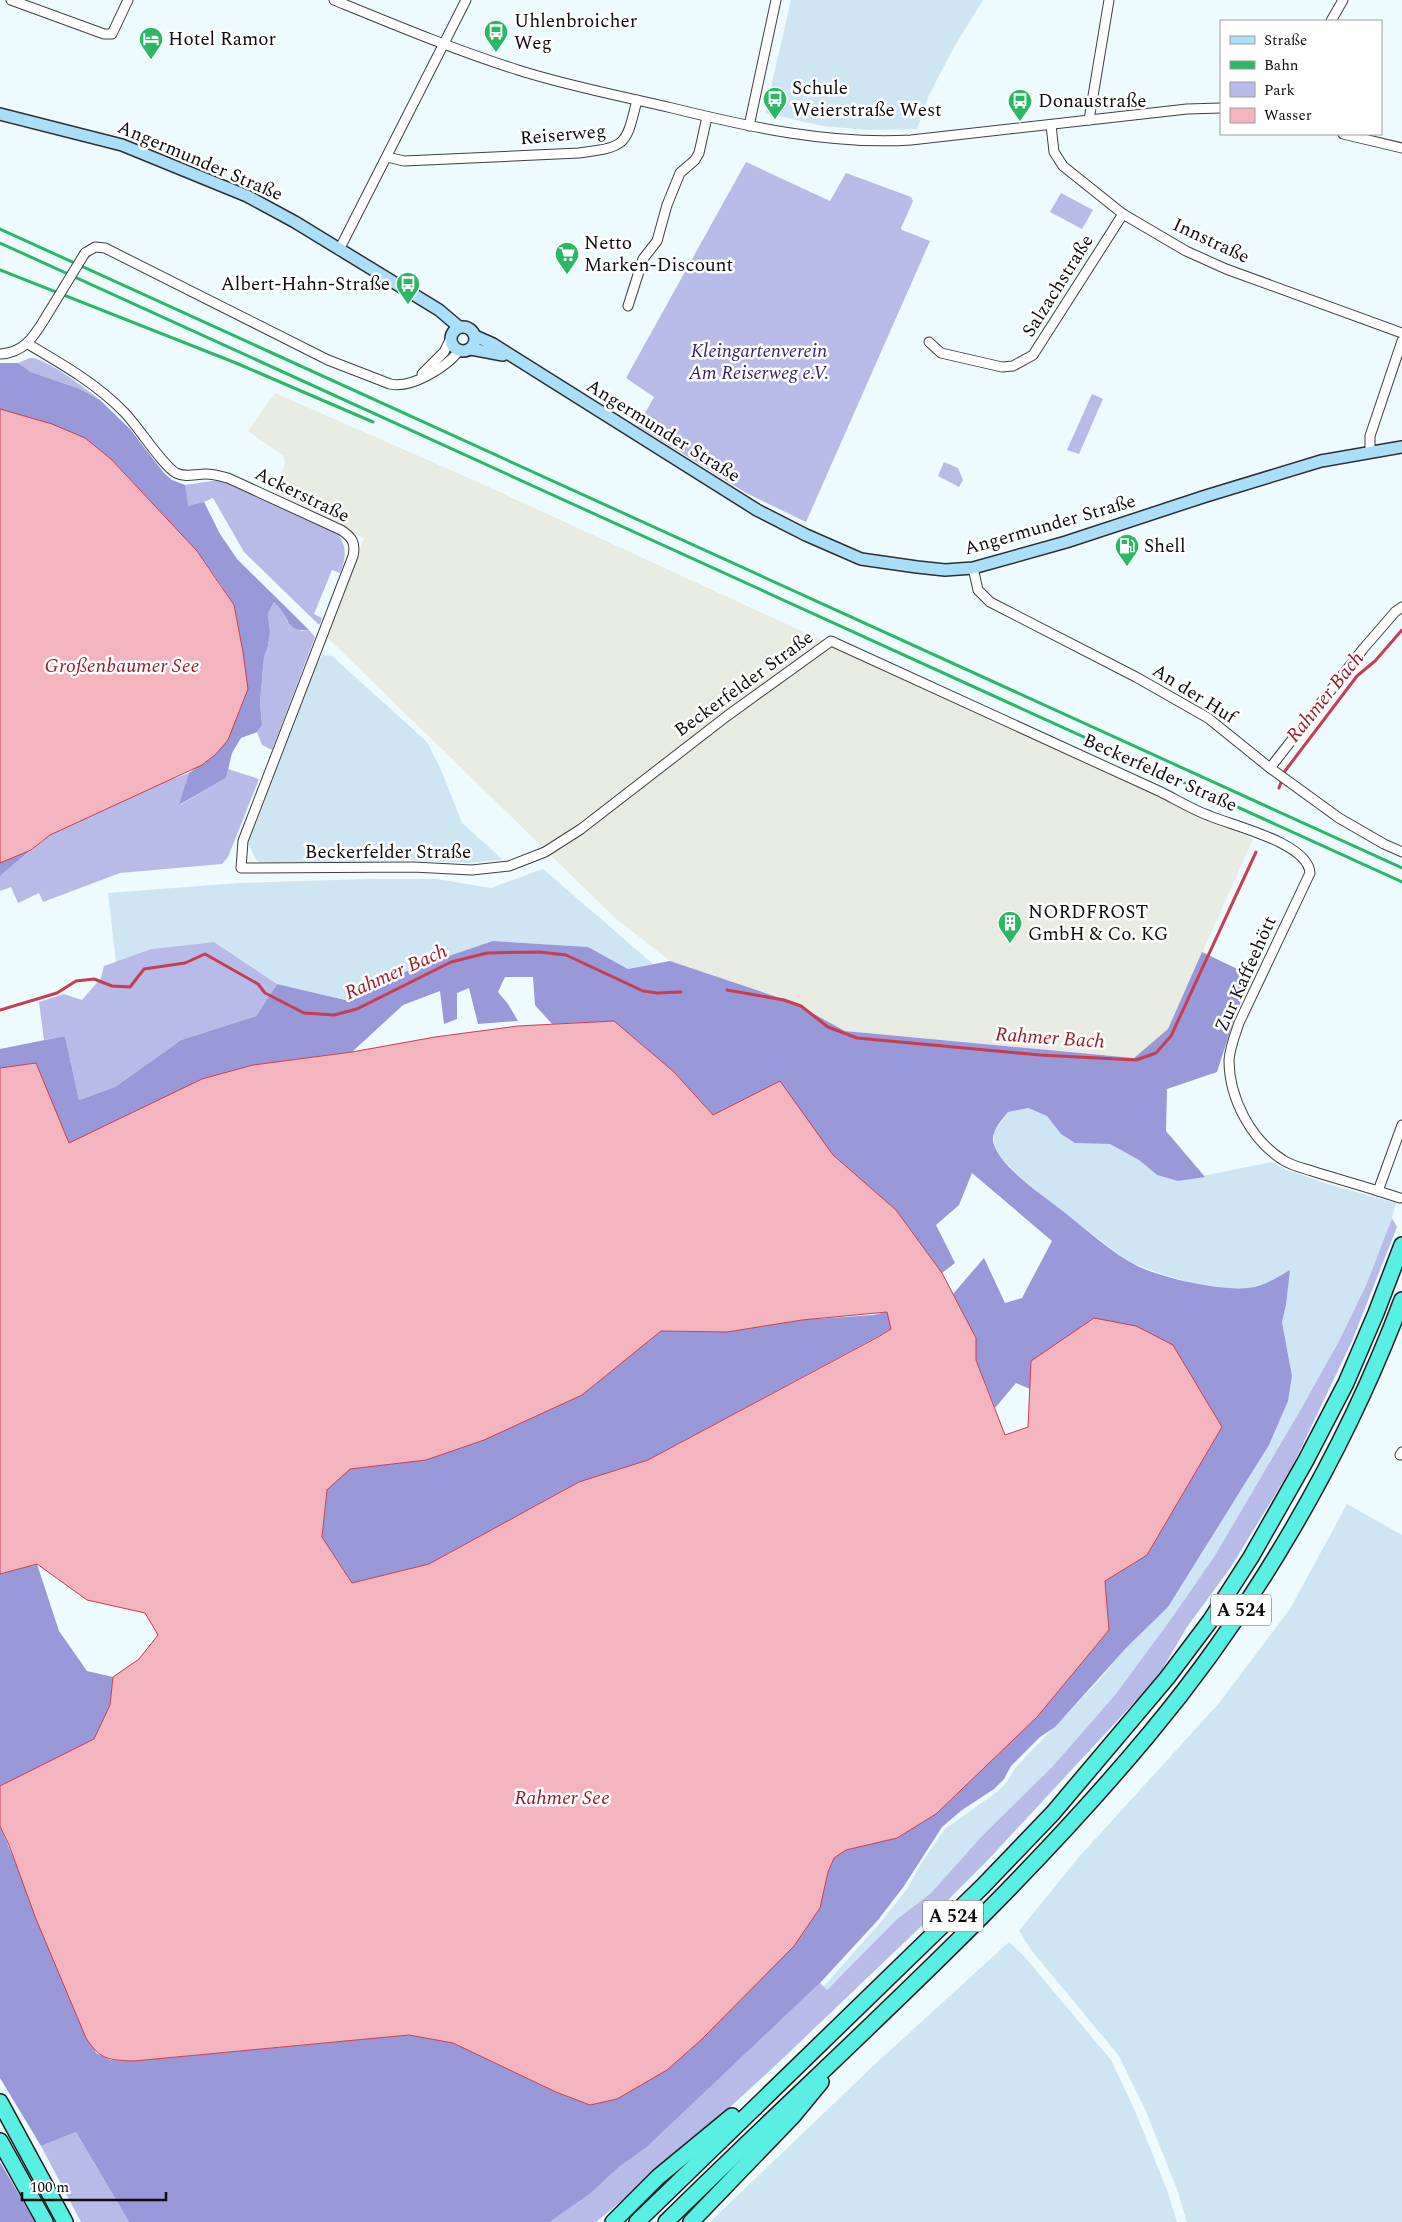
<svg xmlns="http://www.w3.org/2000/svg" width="1402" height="2222" viewBox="0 0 1402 2222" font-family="Spectral,serif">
<rect width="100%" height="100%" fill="#edfafe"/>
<path fill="#e8ebe1" d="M275,393L480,483L1253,839L1168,1029L1135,1058L844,1031L792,1002L670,961L615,918L327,637L364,538L272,495L285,464L284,456L248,431Z"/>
<g fill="#cee5f3">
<path d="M791,0H983L954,47L929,95L917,129L867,130L823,126L765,113Z"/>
<path d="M324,655L332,656L427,742L441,770L462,823L503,860L468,863L410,860L265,866L256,860L249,845L250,833L316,661Z"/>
<path d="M543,869L653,964L628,969L588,947L493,941L416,967L345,1000L277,984L214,942L151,949L116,962L108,893L239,883L369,879H437L491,888Z"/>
<path d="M1028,1108L1047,1116L1061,1134L1075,1143L1110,1144L1139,1160L1157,1175L1178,1181L1272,1162L1284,1169L1331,1185L1396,1203L1392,1218L1367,1283L1339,1341L1301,1409L1214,1557L1171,1619L1115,1695L1053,1766L982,1836L931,1893L896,1920L827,1990L823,1987L881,1922L907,1889L922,1862L945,1829L997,1792L1007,1782L1015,1768L1092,1688L1127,1647L1168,1607L1269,1445L1288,1401L1292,1376L1282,1322L1286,1305L1289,1271L1274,1280L1250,1288H1229L1200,1285L1164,1275L1129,1262L1046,1199L1019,1176L997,1153L994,1143V1132L1008,1112Z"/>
<path d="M1347,1504L1402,1535V2222H1187L1177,2189L1145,2109L1119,2056L1032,1951L1019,1931L1079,1857L1220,1702L1290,1609Z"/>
<path d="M1009,1942L1024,1956L1111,2060L1135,2111L1167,2190L1177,2222H710L873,2066Z"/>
</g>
<g fill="#b8bbe7">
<path d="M746,162L830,201L846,173L911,197L913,201L901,228L902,230L930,241L806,522L746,493L638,426L654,397L626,378Z"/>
<path d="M1061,193L1093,210L1082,229L1050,212Z"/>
<path d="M30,358C47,358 86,389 100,400L80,389L31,372L18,363Z"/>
<path d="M1092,394L1103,399L1079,454L1067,450Z"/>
<path d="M944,462L958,468L963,480L959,487L938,476Z"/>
<path d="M212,481H226L335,531C347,544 347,557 340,573L332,570L314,614L322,618L320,624H318L244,552L213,498L197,505L187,506L185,485Z"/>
<path d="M274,602L280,606L287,621L301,631L309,630L315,637L272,750L262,745L257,732L262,725L260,703L264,657L268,646L270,632L268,614Z"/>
<path d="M228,769L259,779L228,857L222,864L120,873L43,902L39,893L18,903L11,887L0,891V876L50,835L151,787L189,773L180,805L226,778Z"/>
<path d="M214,942L277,984L256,1016L181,1040L115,1087L79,1100L65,1036L44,1040L39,1002L64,994L82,1000L101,978L104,966L151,949Z"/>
<path d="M1392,1218L1397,1227L1352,1341L1292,1467L1231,1567L1187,1627L1157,1678L985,1863L933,1915L777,2064L684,2149L596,2222H550L591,2193L619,2167L647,2147L820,1983L827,1990L896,1920L931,1893L982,1836L1053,1766L1115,1695L1171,1619L1214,1557L1301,1409L1339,1341L1367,1283Z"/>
<path d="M76,2132L129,2222H81L41,2146Z"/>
</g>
<g fill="#9998d8">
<path d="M0,363H18L31,372L80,389L100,400L130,429L164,473L172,480L185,485L188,506L204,502L220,534L237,559L309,630C285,633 289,614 274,602L268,614L270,632L268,646L264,657L260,703L262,725L257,732L241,738L232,753L226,778L179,805L189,773L216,754L243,652L234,605L221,585L197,551L144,494L111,459L85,438L51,424L0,409Z"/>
<path d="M31,850L0,876V863Z"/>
<path d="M493,941L588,947L628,969L670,961L792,1002L845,1031L1134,1058L1168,1029L1202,952L1252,976L1236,1013L1217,1072L1167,1089L1166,1131L1205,1177L1178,1181L1157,1175L1139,1160L1110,1144L1075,1143L1061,1134L1047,1116L1028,1108L1008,1112C1001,1121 992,1130 993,1141C996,1162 1036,1191 1052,1203C1078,1222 1101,1244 1128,1261C1154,1277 1218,1291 1248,1288C1263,1287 1278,1277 1290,1270L1286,1305L1282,1322L1292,1376L1288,1401L1269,1445L1168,1607L1127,1647L1055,1727L1040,1737L1011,1766L1004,1779L994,1789L962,1810L942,1827L904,1886L878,1920L820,1983L647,2147L619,2167L591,2193L550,2222H129L76,2132L41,2146L0,2078V1826L96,2053L111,2060L135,2061L409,2035L453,2043L556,2092L590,2105L667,2070L701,2040L794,1946L820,1908L828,1872L834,1858L846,1850L897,1838L936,1814L1037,1717L1109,1630L1105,1581L1147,1555L1222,1427L1031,1361L1030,1389L1016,1383L995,1408L976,1360V1338L953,1294L984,1258L1005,1303L1022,1298L1052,1241L972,1173L959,1205L936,1225L955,1263L942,1273L896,1210L833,1155L780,1082L713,1115L674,1072L614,1021L552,1024L535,1005L533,977H505L498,992L508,1004L518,1021L478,1024L469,988L457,993V1019L444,1024L440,991L403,1005L352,1052L253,1065L202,1079L69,1144L36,1063L0,1068V1049L65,1036L79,1100L115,1087L181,1040L256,1016L277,984L345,1000L416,967Z"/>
<path d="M887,1312L891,1329L877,1337L648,1460L579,1482L429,1564L352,1583L322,1537L327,1489L350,1469L426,1460L484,1440L582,1395L661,1331L727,1332L802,1320L873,1315Z"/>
<path d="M37,1564L59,1631L87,1671L113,1677L110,1705L95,1739L0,1786V1574Z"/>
<path d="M0,2162L35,2222H0Z"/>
</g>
<g fill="#f4b4be" stroke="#c93d50" fill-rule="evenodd">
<path d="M0,409L52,424L85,438L111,459L197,551L234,605L243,652L248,689L228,740L216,754L202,765L50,835L31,850L0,863Z"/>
<path d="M614,1021L674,1072L713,1115L780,1081L833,1155L896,1210L942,1273L976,1338V1360L1005,1435L1028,1427L1031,1361L1094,1318L1136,1326L1173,1345L1222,1427L1147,1555L1105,1581L1109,1630L1037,1717L936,1814L897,1838L846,1850L834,1858L828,1872L820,1908L794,1946L701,2040L667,2070L617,2099L590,2105L556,2092L453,2043L409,2035L134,2061C109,2060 100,2060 86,2038L36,1919L9,1845L0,1826V1786L94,1739L110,1705L113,1677L139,1659L158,1635L145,1613L87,1600L37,1564L0,1574V1068L36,1063L69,1143L202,1079L253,1065L352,1052L435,1037L518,1026ZM887,1312L891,1329L878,1337L648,1460L579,1482L429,1564L352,1583L322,1537L327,1490L350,1469L426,1460L484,1440L582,1395L661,1331L727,1332L802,1320Z"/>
</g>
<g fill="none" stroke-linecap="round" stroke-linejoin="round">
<g stroke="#c93d50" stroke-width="3">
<path d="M1279,788L1285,771L1357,676L1375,661L1402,630"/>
<path d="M727,990L784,1000L801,1006L828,1027L857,1038L1040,1055L1136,1060L1156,1053L1171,1036L1256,852"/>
<path d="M0,1010L57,993L76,981L94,979L112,986L130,987L144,969L185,963L205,954L258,984L265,993L304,1013L334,1015L357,1009L451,962L487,953L539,952L566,955L643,991L657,993L681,992"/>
</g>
<defs>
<g id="minor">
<path d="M11,0L104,34H112L128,0"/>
<path d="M334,0C395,25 455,50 518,70C568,86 621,96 672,108C749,127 831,145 911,140L1187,109L1221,108"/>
<path d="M1331,21L1343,0"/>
<path d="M1089,120L1109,0"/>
<path d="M1051,125L1054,152L1063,166L1123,214L1186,251L1226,269L1402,333"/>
<path d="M749,126L776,0"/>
<path d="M1343,134L1402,148"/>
<path d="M387,157L404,161L579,153C627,147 626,145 637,100"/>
<path d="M339,250L466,0"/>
<path d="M85,253L95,247L105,248L328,360L390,384C412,389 446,367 459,351"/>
<path d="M628,306L643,259L657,241L667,205L680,173L695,160L699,153L707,117"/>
<path d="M929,342L941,353L1002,367L1013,366L1033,355L1123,214"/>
<path d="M28,344C62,364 97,384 124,412C138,426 162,465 176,473C186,478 195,474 206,474C213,474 220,476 228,478L341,530C352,537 356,543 353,556L243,841L241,868L413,867L472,870L509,866L545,852L581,829L727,716L831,641L1161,792C1177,800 1193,810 1210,816C1234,826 1308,843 1310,873L1239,1023C1235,1035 1230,1047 1229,1060C1229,1098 1251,1140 1283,1160C1292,1166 1303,1168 1312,1171C1334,1178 1356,1184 1378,1191"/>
<path d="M0,354C23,353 33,338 44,320"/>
<path d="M422,374L444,352L450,340"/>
<path d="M1370,451V436L1402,341"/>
<path d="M973,568L978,590L990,602L1136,677L1208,718L1270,768L1339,818L1384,844L1402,852"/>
<path d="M1270,768L1363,649L1395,612L1402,607"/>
<path d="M1400,1198L1378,1191L1402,1125"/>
<path d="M1400,1455L1402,1452"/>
</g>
<g id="secondary">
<path d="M0,114L122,145L247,196L295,222L439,310L459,327"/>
<circle cx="463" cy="339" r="12"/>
<path d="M475,336L493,344L757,510L806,535L861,559L917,567L945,570L973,568L1066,542L1206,496L1321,461L1402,447"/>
<path d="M471,349L503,355"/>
</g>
<g id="motorway">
<path d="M0,2102L65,2222"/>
<path d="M0,2141L45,2222"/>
<path d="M613,2222L658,2177L732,2116"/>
<path d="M637,2222L982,1887L1053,1813L1167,1678L1210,1621L1251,1557L1305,1462L1346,1383L1376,1313L1402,1245"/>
<path d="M666,2222C829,2061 1003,1910 1150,1733C1255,1607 1344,1454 1402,1300"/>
<path d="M691,2222L793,2116L821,2082"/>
</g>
</defs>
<use href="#minor" stroke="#404040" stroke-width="11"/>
<use href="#secondary" stroke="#2f2f2f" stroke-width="14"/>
<use href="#motorway" stroke="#1e1e1e" stroke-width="18"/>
<use href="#minor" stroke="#fff" stroke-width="9"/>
<use href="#secondary" stroke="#aadffc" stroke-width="11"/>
<use href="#motorway" stroke="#5aefe3" stroke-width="15"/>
<g stroke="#2ab865" stroke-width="3">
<path d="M0,229L1402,868"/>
<path d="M0,243L1402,882"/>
<path d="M0,270L236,363L373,422"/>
</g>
<defs>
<path id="minor-bridge" d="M44,320L85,253"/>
</defs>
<use href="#minor-bridge" stroke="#404040" stroke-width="11" stroke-linecap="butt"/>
<use href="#minor-bridge" stroke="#fff" stroke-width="9"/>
</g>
<defs>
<symbol id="bus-pin" viewBox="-11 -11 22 30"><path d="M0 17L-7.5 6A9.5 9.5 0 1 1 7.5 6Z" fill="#2ab865" stroke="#fff"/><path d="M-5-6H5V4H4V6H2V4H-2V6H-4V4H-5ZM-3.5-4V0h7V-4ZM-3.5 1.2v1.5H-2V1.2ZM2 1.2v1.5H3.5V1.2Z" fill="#fff"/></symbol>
<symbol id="hotel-pin" viewBox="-11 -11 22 30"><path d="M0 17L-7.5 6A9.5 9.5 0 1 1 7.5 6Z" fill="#2ab865" stroke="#fff"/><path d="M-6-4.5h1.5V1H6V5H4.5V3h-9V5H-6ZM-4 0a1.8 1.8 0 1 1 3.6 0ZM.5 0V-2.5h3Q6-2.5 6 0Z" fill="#fff"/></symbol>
<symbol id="supermarket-pin" viewBox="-11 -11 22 30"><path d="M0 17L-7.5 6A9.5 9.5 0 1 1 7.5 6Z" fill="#2ab865" stroke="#fff"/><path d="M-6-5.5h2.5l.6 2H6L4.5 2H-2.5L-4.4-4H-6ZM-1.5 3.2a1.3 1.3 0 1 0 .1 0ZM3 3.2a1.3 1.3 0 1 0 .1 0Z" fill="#fff"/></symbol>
<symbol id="fuel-pin" viewBox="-11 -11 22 30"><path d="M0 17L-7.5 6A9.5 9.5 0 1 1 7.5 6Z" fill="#2ab865" stroke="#fff"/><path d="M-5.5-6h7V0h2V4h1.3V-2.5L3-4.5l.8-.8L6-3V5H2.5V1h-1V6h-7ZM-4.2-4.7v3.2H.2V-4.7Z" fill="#fff"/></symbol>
<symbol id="building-pin" viewBox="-11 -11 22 30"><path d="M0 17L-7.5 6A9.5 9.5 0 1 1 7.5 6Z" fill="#2ab865" stroke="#fff"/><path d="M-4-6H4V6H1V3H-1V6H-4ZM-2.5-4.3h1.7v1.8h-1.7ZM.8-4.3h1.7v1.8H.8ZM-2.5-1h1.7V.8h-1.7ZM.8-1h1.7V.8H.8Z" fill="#fff"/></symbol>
</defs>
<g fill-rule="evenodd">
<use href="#bus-pin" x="482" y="18" width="28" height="38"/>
<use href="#hotel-pin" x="137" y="25" width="28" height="38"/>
<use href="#bus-pin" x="761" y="85" width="28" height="38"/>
<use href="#bus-pin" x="1006" y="87" width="28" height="38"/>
<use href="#supermarket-pin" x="553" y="240" width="28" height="38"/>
<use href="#bus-pin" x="394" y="270" width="28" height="38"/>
<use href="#fuel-pin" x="1113" y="532" width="28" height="38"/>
<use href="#building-pin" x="996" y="909" width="28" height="38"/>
</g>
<g text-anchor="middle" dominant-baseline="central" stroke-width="5" stroke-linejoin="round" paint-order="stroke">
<g fill="#fff" stroke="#565656" stroke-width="1">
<rect x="1211" y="1594.5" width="60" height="31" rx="4"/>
<rect x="923" y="1900.5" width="60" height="31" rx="4"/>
</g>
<g font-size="18" font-weight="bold" fill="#0d0d0d">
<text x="1241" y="1610">A 524</text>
<text x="953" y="1916">A 524</text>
</g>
<g font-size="19" fill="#0d0d0d" stroke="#fff" text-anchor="start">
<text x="514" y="21">Uhlenbroicher<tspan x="514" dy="22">Weg</tspan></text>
<text x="168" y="39">Hotel Ramor</text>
<text x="792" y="88">Schule<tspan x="792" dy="22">Weierstraße West</tspan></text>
<text x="1038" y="101">Donaustraße</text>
<text x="584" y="243">Netto<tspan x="584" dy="22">Marken-Discount</tspan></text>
<text x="390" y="284" text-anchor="end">Albert-Hahn-Straße</text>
<text x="1144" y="546">Shell</text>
<text x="1028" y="912">NORDFROST<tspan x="1028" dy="22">GmbH &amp; Co. KG</tspan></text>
</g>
<g font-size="19" fill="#0d0d0d" stroke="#fff">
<text transform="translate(563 135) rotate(-5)">Reiserweg</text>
<text transform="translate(200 161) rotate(23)">Angermunder Straße</text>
<text transform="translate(1211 241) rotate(25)">Innstraße</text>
<text transform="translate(1058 286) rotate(-58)">Salzachstraße</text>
<text transform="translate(663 431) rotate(32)">Angermunder Straße</text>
<text transform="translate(302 495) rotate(26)">Ackerstraße</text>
<text transform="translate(1050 525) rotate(-16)">Angermunder Straße</text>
<text transform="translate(744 684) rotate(-36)">Beckerfelder Straße</text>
<text transform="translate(1194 694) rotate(32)">An der Huf</text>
<text transform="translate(1160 773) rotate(24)">Beckerfelder Straße</text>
<text x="388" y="852">Beckerfelder Straße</text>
<text transform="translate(1246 974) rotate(-66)">Zur Kaffeehött</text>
</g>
<g font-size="19" font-style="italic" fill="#301f62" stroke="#fff">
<text x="759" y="351">Kleingartenverein<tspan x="759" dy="22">Am Reiserweg e.V.</tspan></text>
</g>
<g font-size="20" font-style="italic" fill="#9a1a27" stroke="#fff">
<text x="122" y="666">Großenbaumer See</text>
<text transform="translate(1325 697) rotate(-51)">Rahmer Bach</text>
<text transform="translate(396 972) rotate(-24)">Rahmer Bach</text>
<text transform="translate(1050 1038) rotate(4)">Rahmer Bach</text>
<text x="562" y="1798">Rahmer See</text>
</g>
</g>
<rect x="1220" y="20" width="162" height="115" fill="#ffffff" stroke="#9e9e9e"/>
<rect x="1230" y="36" width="25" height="8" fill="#aadffc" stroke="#9e9e9e"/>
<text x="1264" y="45" font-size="15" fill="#0d0d0d">Straße</text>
<rect x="1230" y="61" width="25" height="8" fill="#2ab865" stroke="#9e9e9e"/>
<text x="1264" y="70" font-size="15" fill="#0d0d0d">Bahn</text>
<rect x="1230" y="82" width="25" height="15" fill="#b8bbe7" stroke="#9e9e9e"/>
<text x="1264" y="95" font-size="15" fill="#0d0d0d">Park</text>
<rect x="1230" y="108" width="25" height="15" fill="#f4b4be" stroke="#9e9e9e"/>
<text x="1264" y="120" font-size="15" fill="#0d0d0d">Wasser</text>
<path d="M22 2192v8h144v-8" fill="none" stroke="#0d0d0d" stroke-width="2.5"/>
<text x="30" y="2192" font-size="15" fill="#0d0d0d" stroke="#ffffff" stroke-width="4" paint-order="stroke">100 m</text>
</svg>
